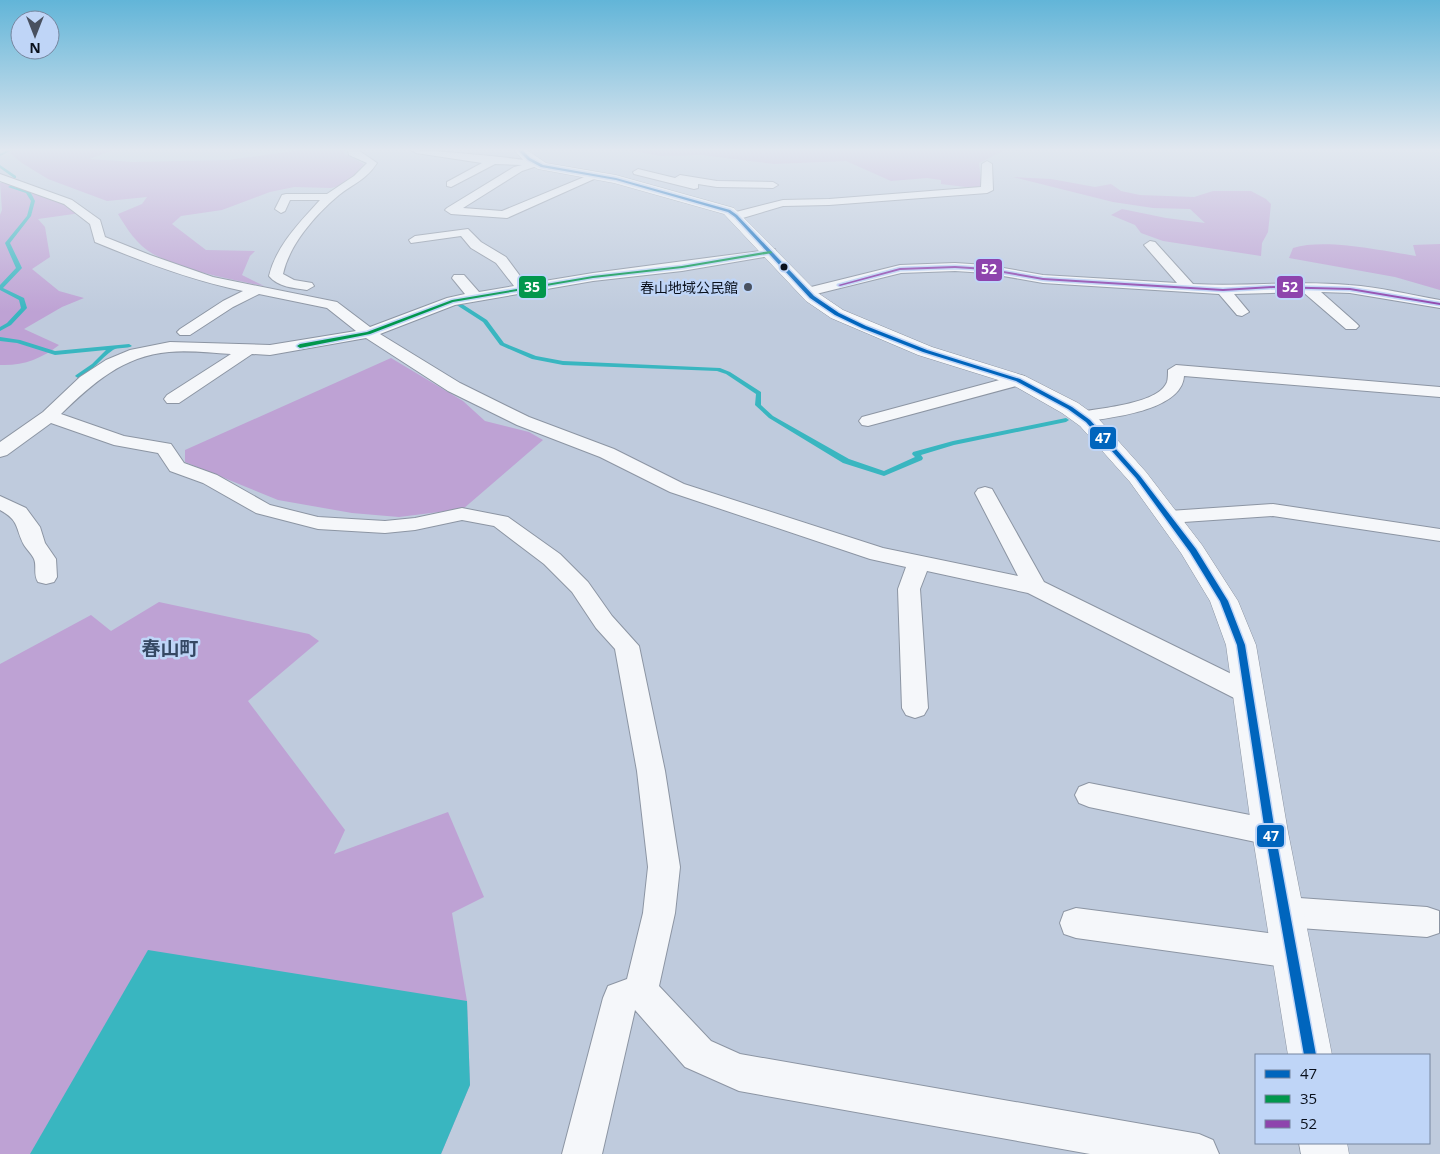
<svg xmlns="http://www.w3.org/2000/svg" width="1440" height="1154" viewBox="0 0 1440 1154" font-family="'Open Sans','Noto Sans JP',sans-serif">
<rect width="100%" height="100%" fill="#bfcbdd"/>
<g fill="#bea2d4">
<path d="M10,150H114L89,159L133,162L228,160L301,150H346L343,153L364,164L347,184L331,188L294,187L270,192L222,210L181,216L172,224L206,250L255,251L250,256L242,275L264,286C229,279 184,271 153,254C137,245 127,229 118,214L142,204L147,197L107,201L48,179L22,163L11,154Z"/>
<path d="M628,150H1005L979,163L982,189L941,184V180L927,178L891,181L846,161L774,164L702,155L661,156Z"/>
<path d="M1013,177L1051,179L1095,187L1111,184L1121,191L1140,195L1194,197L1213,191H1251L1266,199L1271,204L1268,232L1262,243L1261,256L1163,241L1141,233L1135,225L1111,215L1122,209L1166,218L1205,223L1190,209L1153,208L1113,202Z"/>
<path d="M5,182L88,212L38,219L45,227L50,257L32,269L59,291L84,298L62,307L24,329L59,345C41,359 23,366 0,365V215L2,210L0,183Z"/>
<path d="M1440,244V290L1395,277L1289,258L1293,248C1326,238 1382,251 1416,256L1413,245Z"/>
<path d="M391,358L463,401L485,421L529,432L543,440L463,509L399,517L352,513L278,500L185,462V450Z"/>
<path d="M159,602L309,634L319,641L248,701L345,830L334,854L448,812L484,897L452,913L467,1001L470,1085L441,1154H0V664L91,615L111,631Z"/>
</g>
<path fill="#39b6c0" d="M148,950L467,1001L470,1085L441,1154H30Z"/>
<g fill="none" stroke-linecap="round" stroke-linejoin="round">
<g fill="#39b6c0" fill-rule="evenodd">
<path d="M8,150H13L0,156V154Z"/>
<path d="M0,165L16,176V178H14L0,168Z"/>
<path d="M14,184L16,185L14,187L30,191L35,201L31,216L10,243L22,268L3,288L24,298L27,308L11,325L0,331V327L7,323L21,308L19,300L0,290V285L16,268L5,243L27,216L31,201L26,193L8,187Z"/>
<path d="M455,302H459L487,320L504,343L536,356L563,361L720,368L730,372L761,392V405L773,416L849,459L884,471L915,457L912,454L913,452L953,441L1066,418L1069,420L1066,422L954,445L921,455L923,458L922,460L884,476L843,463L769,418L755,405L756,394L726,374L717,371L563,365L532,359L500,345L483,322L455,304Z"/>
<path d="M0,337L20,340L55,351L129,344L132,346C127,349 118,347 113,350C100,359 92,372 78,378L75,376L76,375L92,364L106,350L55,355L17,343L0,341Z"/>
</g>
<defs>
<g id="minor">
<path d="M348,150H358L377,163C367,179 353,184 339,195C316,214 289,245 283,274L294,280L312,283L314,286L307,290C294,288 278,287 269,276C276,246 300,222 320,200H290L285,211L281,213L275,209L282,195L286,194H327L354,176L367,163L349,155Z"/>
<path d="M411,150C428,150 538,159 543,164L522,171L463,208L502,211L594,173H602L603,175L507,218L451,214L445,210L447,208L514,167L522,165L495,164L451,187L447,186V182L482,163L416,153Z"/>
<path d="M987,161L992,164L993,190L987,193L829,205L783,206L736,220L730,216L732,213L783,200L829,199L981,187L982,164Z"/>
<path d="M638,169L675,178L680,175L717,181L773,182L778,185L773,188L717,187L698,184V188L694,189L634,174L633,172Z"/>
<path d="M0,174L72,200L100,220L105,237L150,255L213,277L337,302L370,327L447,298L465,294L452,278L454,275H464L479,292L514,286L496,263L471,248L461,236L411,243L409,240L415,236L468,229L481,242L506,257L526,284L593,273L775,249L776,252L770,256L682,271L593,281L455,305L380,334L460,383L529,417L614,449L684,484L883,548L1018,576L975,493L978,489L985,487L992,489L1044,582L1258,687L1262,694L1258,701L1249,703L1240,701L1028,593L927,571L920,589L928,708L924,715L915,718L906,715L902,708L898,589L906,567L870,559L670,492L600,457L517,425L448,391L366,338L270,355L252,354L179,403H167L164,399L167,395L231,354C211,353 189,350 169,352C123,356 93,383 61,414L124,436L171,444L184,463L217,475L270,505L318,517L385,521L415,518L462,508L508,517L560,554L588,582L612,616L639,646L665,771L680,867L675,913L659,986L711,1041L740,1054L1199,1134L1213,1140L1219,1154H1090L739,1091L685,1067L635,1010L602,1154H562L603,998L608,986L627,979L643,913L648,867L637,771L615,649L596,628L572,592L544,564L494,526L462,520L415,530L385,533L318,529L256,513L203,483L170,471L158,453L114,445L51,423L7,455L0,457V442L43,412L80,377L106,360L130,350L170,342L270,345L356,331L327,308L259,294L233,307L190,335H180L177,332L180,329L223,301L243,291C191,280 143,262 95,242L90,224L64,204L0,181Z"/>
<path d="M1150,241L1155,242L1193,284C1245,287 1297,280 1349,285C1380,287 1410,295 1440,300V308L1350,293L1321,292L1356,323L1359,326L1356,329H1346L1303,292L1234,294L1249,312L1242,316L1237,315L1219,294L1043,283L986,273L955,271L901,273L808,296L801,292L803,289L900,265L955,263L986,265L1043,275L1177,283L1144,245Z"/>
<path d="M1176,365L1440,387V397L1184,376C1182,411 1109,418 1082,422L1076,421L1073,417L1076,413C1096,408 1158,405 1167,382C1168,379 1168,373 1168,370Z"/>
<path d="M1018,375L1024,376L1026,380L1024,384L868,426L862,425L859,421L862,417Z"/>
<path d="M0,496L26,508L40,527L45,543L56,559L57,577L54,582L46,584L38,582C33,574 37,566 34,559C32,554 27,550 24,545C15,528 20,521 0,510Z"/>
<path d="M1273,504L1440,529V541L1273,516L1169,523L1162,521L1159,517L1162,513L1169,511Z"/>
<path d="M1089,783L1270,819L1281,823L1285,832L1281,841L1270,845L1089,807L1079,803L1075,795L1079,787Z"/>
<path d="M1285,897L1427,907L1439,911V933L1427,937L1285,927L1274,922L1269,912L1274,902Z"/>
<path d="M1076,908L1292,936L1304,941L1309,952L1304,963L1292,968L1076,938L1064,934L1060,923L1064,912Z"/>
</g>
<g id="tertiary">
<path d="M514,150H527L546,163L616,175L734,208L818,293L843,310L932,347L1025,376L1078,403L1096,416L1146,472L1202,545L1238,601L1256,645L1288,832L1332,1055H1288L1252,832L1226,645L1210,601L1181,553L1130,482L1080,426L1062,413L1011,384L918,355L831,318L806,301L724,214L614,183L538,169L525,162Z"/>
<path d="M1299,1143H1347L1349,1154H1301Z"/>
</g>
</defs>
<use href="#minor" stroke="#8c95a3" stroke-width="2"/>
<use href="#tertiary" stroke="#8c95a3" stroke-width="1"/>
<use href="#minor" fill="#f5f7fa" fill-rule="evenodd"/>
<use href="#tertiary" fill="#f5f7fa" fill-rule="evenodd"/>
<defs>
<path id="bus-1" d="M518,150H522L530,158L543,165L616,178L730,210L737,215L814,296L839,313L866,326L927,350L1020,379L1072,407L1090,420L1140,476L1196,549L1228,601L1245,645L1275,832L1316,1055H1304L1265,832L1237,645L1220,601L1190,552L1136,478L1086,422L1068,409L1016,381L923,352L862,328L835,315L810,298L735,217L728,212L616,180L541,167L528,160Z"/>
<path id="bus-2" d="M770,251L772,252V253L682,268L593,278L453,302L370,334L300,348L297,346L300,344L367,332L452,300L593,276L682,266Z"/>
<path id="bus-3" d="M955,266L986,268L1043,278L1223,289L1273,286L1350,288L1440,303V305L1350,290L1273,288L1223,291L1043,280L986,270L955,268L900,270L840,286L838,285L900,268Z"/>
</defs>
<use href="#bus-1" stroke="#bfd5f7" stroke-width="3"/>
<use href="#bus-2" stroke="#bfd5f7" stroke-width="3"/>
<use href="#bus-3" stroke="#bfd5f7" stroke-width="3"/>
<use href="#bus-1" fill="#0065bd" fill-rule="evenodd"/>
<use href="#bus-2" fill="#01974c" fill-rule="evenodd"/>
<use href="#bus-3" fill="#8e44ad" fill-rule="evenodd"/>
</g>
<linearGradient id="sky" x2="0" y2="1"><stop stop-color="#62b5d8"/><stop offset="0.48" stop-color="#e2e8f0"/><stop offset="1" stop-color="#e2e8f0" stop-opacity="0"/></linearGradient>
<rect width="1440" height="312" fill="url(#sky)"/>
<circle fill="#09101c" stroke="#bfd5f7" stroke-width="2" cx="784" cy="267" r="4.5"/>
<circle fill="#495160" stroke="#bfd5f7" stroke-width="2" cx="748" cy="287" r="5"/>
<g text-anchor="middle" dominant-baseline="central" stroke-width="5" stroke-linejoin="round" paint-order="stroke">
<g font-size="14" fill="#09101c" stroke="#bfd5f7" text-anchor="end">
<text x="738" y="287">春山地域公民館</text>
</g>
<g font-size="19" font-weight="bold" fill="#354863" stroke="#bfd5f7">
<text x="170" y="648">春山町</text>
</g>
</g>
<g stroke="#bfd5f7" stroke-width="2">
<rect x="975" y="258" width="28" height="24" rx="5" fill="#8e44ad"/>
<rect x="518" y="275" width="29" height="24" rx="5" fill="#01974c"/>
<rect x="1276" y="275" width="28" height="24" rx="5" fill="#8e44ad"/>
<rect x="1089" y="426" width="28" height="24" rx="5" fill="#0065bd"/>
<rect x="1256" y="824" width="29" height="24" rx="5" fill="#0065bd"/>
</g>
<g font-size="14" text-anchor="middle" font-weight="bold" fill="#fff">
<text x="989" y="274">52</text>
<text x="532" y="292">35</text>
<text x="1290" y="292">52</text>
<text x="1103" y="443">47</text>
<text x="1271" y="841">47</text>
</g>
<rect x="1255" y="1054" width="175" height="90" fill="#bfd5f7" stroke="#76869f"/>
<rect x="1265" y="1070" width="25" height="8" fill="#0065bd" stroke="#76869f"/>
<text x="1300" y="1079" font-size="15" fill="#09101c">47</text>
<rect x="1265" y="1095" width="25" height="8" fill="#01974c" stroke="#76869f"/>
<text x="1300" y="1104" font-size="15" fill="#09101c">35</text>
<rect x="1265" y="1120" width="25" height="8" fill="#8e44ad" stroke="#76869f"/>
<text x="1300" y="1129" font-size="15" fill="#09101c">52</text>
<g transform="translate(35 35) rotate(180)"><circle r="24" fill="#bfd5f7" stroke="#76869f"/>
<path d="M0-4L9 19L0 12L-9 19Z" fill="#495160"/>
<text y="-8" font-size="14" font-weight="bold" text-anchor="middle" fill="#09101c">N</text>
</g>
</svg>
